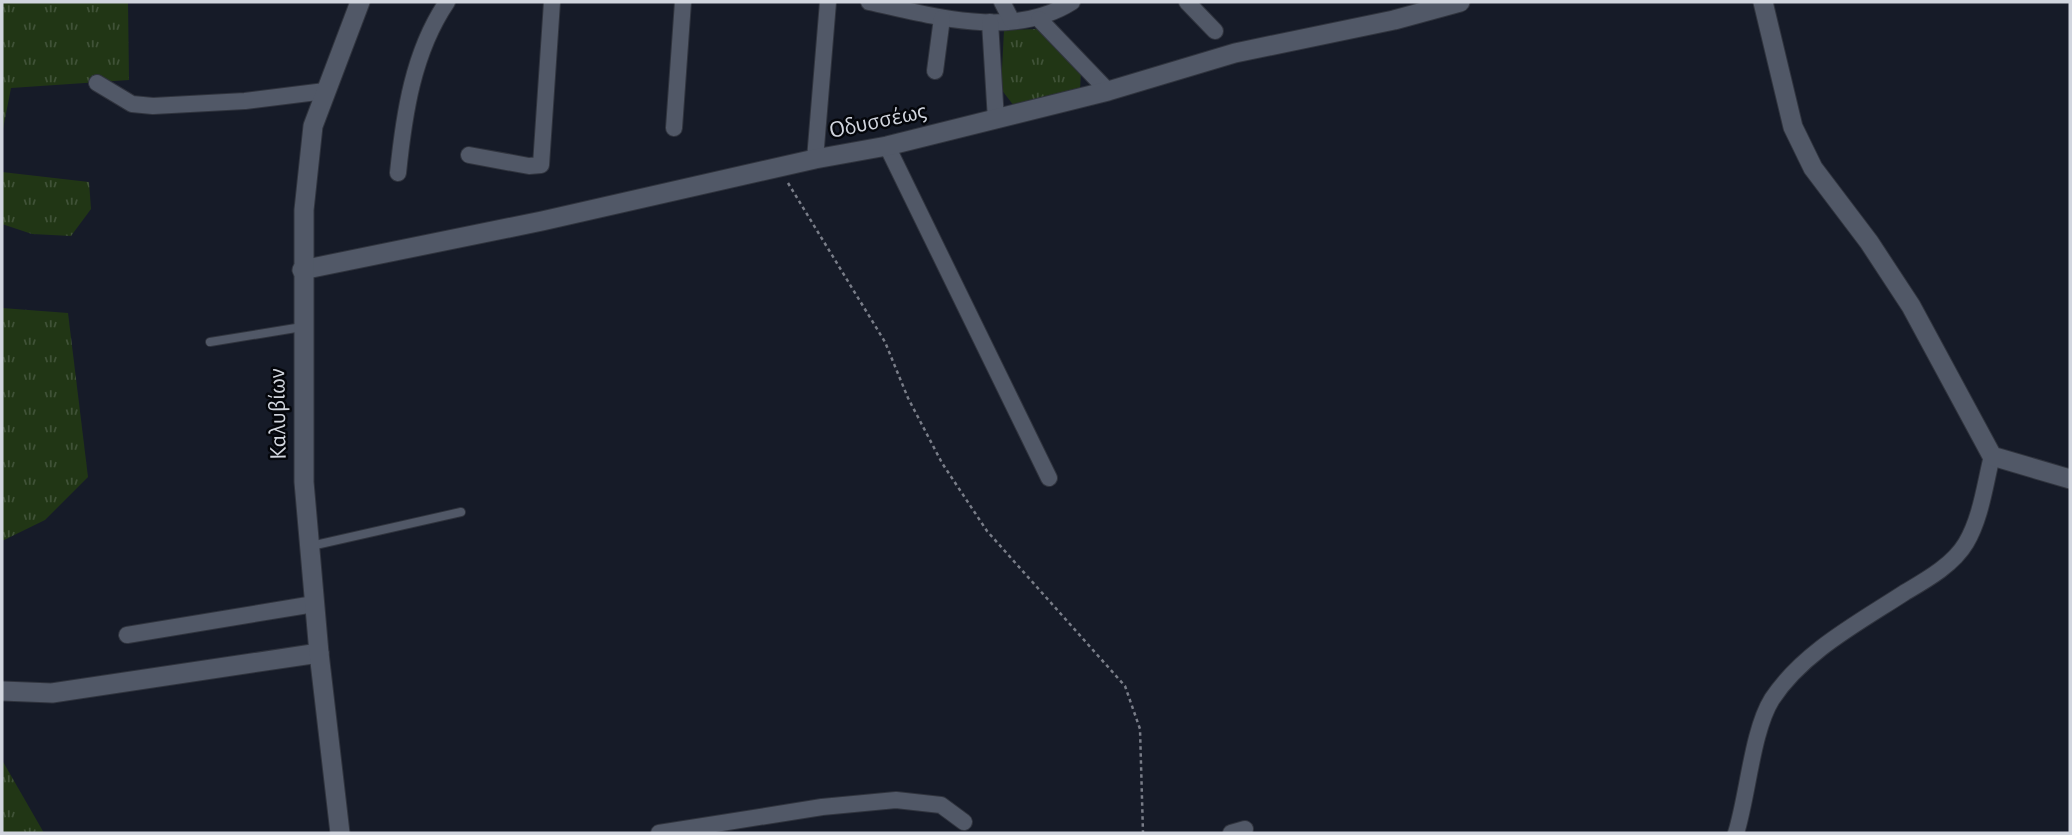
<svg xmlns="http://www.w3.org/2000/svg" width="2072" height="835" viewBox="0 0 2072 835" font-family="'Alegreya Sans',sans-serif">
<defs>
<pattern id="grass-tufts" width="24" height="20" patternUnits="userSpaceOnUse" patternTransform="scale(1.75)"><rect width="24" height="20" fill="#213615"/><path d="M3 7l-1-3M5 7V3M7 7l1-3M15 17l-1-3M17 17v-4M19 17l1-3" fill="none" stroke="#405237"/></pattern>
</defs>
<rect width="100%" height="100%" fill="#161b28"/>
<g fill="url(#grass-tufts)">
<path d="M2,2H128L129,80L11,88L2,134Z"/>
<path d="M1038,29L1081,71L1080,91L1014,106L1001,89L1004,30Z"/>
<path d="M2,172L89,182L91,209L71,236L32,234L2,224Z"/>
<path d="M2,308L68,313L88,477L45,520L2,541Z"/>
<path d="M2,760L44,833H2Z"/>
</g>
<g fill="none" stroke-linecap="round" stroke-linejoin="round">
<defs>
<g id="service">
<path d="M210,342L302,327"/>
<path d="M311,546L461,512"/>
</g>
<g id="minor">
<path d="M869,2C934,16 1012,40 1072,2"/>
<path d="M1002,2L1012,21"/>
<path d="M1187,2L1215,31"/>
<path d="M1039,19L1108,91"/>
<path d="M990,22L996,120"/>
<path d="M935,71L942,18"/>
<path d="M97,83L132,104L153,106L245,101L325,91"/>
<path d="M674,128L683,2"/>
<path d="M887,146L1049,478"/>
<path d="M469,155L529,166L541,165L552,2"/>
<path d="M815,159L828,2"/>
<path d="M398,173C404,114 413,52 447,2"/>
<path d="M127,635L314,604"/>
<path d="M659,833L822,807L896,800L941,805L964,822"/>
<path d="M1231,833L1245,829"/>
<path d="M1736,833C1748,795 1752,731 1772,699C1803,652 1858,623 1904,593C1926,580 1953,565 1966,543C1981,518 1985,484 1992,456"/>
</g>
<g id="tertiary">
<path d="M1763,2L1793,127L1813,168L1869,242L1911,306L1992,456L2070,479"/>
<path d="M302,270L542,221L815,159L887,146L1108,91L1235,53L1394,20L1460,2"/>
<path d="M2,691L52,693L319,653"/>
</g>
<path id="secondary" d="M340,833L319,653L304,482V210L313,126L360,2"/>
</defs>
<use href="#service" stroke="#30343e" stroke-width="10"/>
<use href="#minor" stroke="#30343e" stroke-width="18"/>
<use href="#tertiary" stroke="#30343e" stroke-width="21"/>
<use href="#secondary" stroke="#30343e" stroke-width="21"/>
<path stroke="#797d88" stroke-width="2.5" stroke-dasharray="3.5 3.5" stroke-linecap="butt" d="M788,183L885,342L908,398L942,463L987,531L1125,686L1140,729L1143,833"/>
<use href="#service" stroke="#515867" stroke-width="8"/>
<use href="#minor" stroke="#515867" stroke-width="16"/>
<use href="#tertiary" stroke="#515867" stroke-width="19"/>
<use href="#secondary" stroke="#515867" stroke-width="19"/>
</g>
<g text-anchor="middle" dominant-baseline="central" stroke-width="5" stroke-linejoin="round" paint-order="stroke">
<g font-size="24" fill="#d1d5de" stroke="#04060b">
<text transform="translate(878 121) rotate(-12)">Οδυσσέως</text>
<text transform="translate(278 414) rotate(-91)">Καλυβίων</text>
</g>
</g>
<rect width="2072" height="835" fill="none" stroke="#d1d5de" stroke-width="7"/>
</svg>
